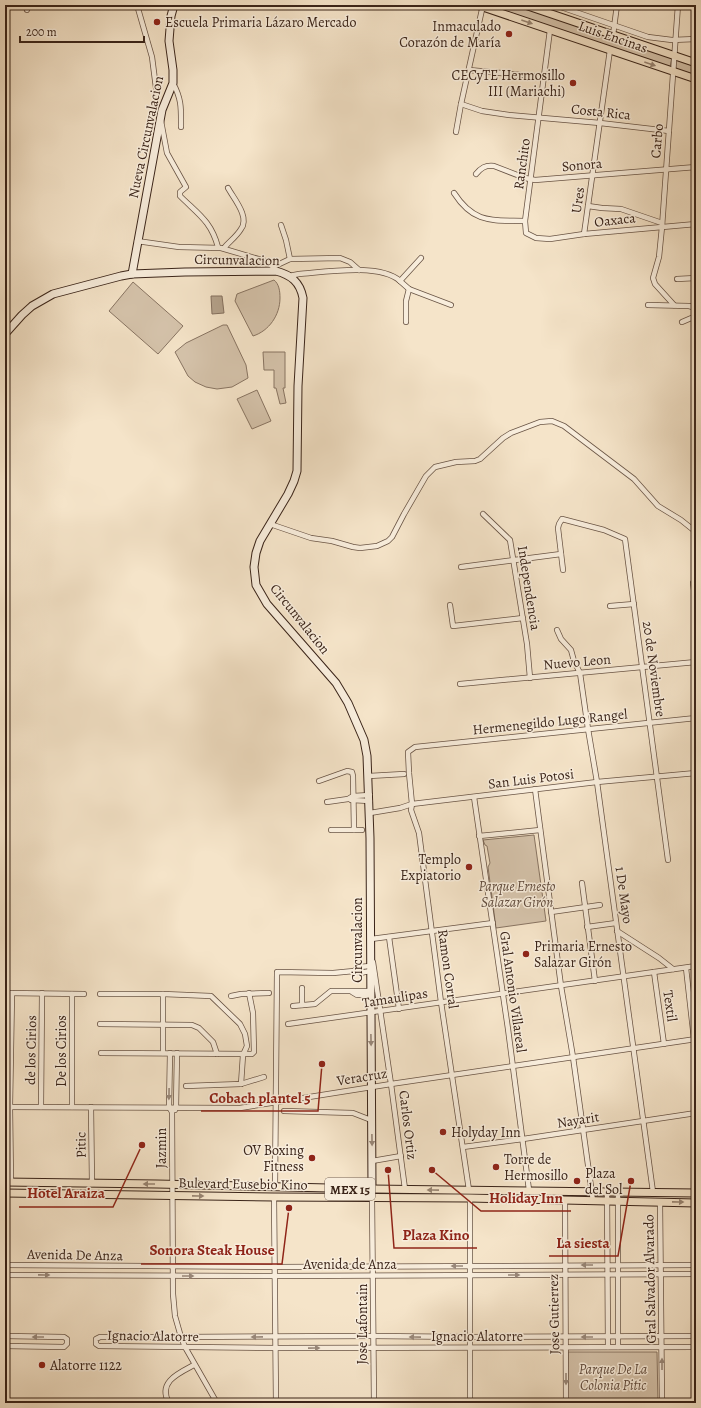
<svg xmlns="http://www.w3.org/2000/svg" width="701" height="1408" viewBox="0 0 701 1408" font-family="Alegreya,serif">
<rect width="100%" height="100%" fill="#f5e4c9"/>
<filter id="stains"><feTurbulence type="fractalNoise" baseFrequency=".005" numOctaves="4"/><feColorMatrix values="0 0 0 0 .2 0 0 0 0 .09 0 0 0 0 .02 0 0 0 .5 -.17"/></filter>
<radialGradient id="worn" r=".72"><stop offset=".6" stop-color="#630" stop-opacity="0"/><stop offset="1" stop-color="#630" stop-opacity=".3"/></radialGradient>
<g fill="#d5c3ab" stroke="#887462">
<path d="M488,5H517L672,57L670,67Z"/>
<path d="M676,59L696,66V76L674,68Z"/>
<path d="M274,280C279,284 280,291 280,298C280,315 269,331 253,336L235,301L237,294Z"/>
<path d="M133,282L183,326L158,354L109,311Z"/>
<path d="M223,325H227L246,365L248,378L232,387L217,389L206,387L195,382L188,376L175,352L186,343Z"/>
<path d="M263,352H285V388H283L286,403L280,404L276,388H274V370H264Z"/>
<path d="M257,390L271,421L252,429L237,399Z"/>
<path d="M534,835L546,921L496,928L488,867L490,863L487,846L485,845L483,840Z"/>
<path d="M568,1352H657L658,1403H568Z"/>
</g>
<path fill="#b5a38d" stroke="#84705f" d="M211,296H222L224,313L212,314Z"/>
<g fill="none" stroke-linecap="round" stroke-linejoin="round">
<defs>
<g id="street">
<path d="M137,5L152,57L156,88"/>
<path d="M555,5L648,37L672,40L696,39"/>
<path d="M27,10L29,5"/>
<path d="M550,30L525,221L526,233L536,238L550,239L584,234L696,224"/>
<path d="M613,35L617,5"/>
<path d="M469,70L543,77"/>
<path d="M173,83C182,100 181,109 181,127"/>
<path d="M461,104L482,111L509,115L600,123L669,131"/>
<path d="M161,121L167,153L186,187L180,192V196C198,214 211,221 218,247"/>
<path d="M456,132L461,104L483,5"/>
<path d="M476,174C481,168 485,165 494,166L525,178L535,180L696,167"/>
<path d="M454,193C474,224 492,220 525,221"/>
<path d="M588,206L602,208L621,209L662,223"/>
<path d="M281,225L286,240L290,259"/>
<path d="M584,234L610,50"/>
<path d="M137,241L179,247L221,248L265,261L272,266L276,271"/>
<path d="M224,248C229,242 237,236 241,229C250,217 234,199 228,188"/>
<path d="M273,267L290,259L340,258L350,262L359,270"/>
<path d="M289,276L299,274C325,272 380,263 400,281L421,258"/>
<path d="M677,279L696,278"/>
<path d="M400,281L409,289L451,305"/>
<path d="M648,305L689,306L696,308"/>
<path d="M674,305L655,284L653,278L659,257L662,227L678,5"/>
<path d="M406,322V301L409,289"/>
<path d="M682,322L696,316"/>
<path d="M483,514L510,540L527,644L530,678"/>
<path d="M270,524L311,538L332,541L353,547L360,548L377,546L388,541L392,537L404,514L426,476L435,467L456,462L475,461L480,459L503,438L511,433L540,422L552,421L564,426L634,479L658,506L681,520L696,532"/>
<path d="M461,567L561,554"/>
<path d="M563,570L558,528L559,524L562,519L604,530L625,539L668,860"/>
<path d="M693,583L696,605"/>
<path d="M450,605L453,626L523,618"/>
<path d="M610,606L634,604"/>
<path d="M557,630L561,639L571,650L574,661L580,673L588,729L597,782L653,1192"/>
<path d="M460,684L696,662"/>
<path d="M369,776L404,774"/>
<path d="M319,781L347,771L352,772L353,776L354,830"/>
<path d="M535,789L561,986L573,1057L593,1201"/>
<path d="M474,797L508,1029L529,1190"/>
<path d="M351,800L370,801"/>
<path d="M327,802L348,799L353,796L370,795"/>
<path d="M370,813L400,808L412,804L597,782L696,773"/>
<path d="M331,830H362"/>
<path d="M479,836L540,830"/>
<path d="M582,883L595,981"/>
<path d="M551,912L600,905"/>
<path d="M587,927L616,923"/>
<path d="M617,931L659,958L673,969"/>
<path d="M389,937L399,1009"/>
<path d="M371,939L493,923"/>
<path d="M373,962L391,1084L405,1189"/>
<path d="M686,968L694,1039"/>
<path d="M354,971L358,967L371,966"/>
<path d="M654,972L664,1044"/>
<path d="M302,988V1005"/>
<path d="M352,992L357,995H370"/>
<path d="M5,993L84,994"/>
<path d="M100,994H163L211,996L240,1024L245,1034L247,1046L243,1055L241,1084"/>
<path d="M231,996L241,994L269,993"/>
<path d="M293,1006L315,1004L331,991H372"/>
<path d="M100,1024L192,1025L199,1028L213,1042L217,1054"/>
<path d="M288,1024L696,966"/>
<path d="M101,1053L252,1054L254,1052L253,1013L249,993"/>
<path d="M163,1053V994"/>
<path d="M170,1053L169,1107L172,1112L173,1294L175,1316L181,1337L185,1347L217,1403"/>
<path d="M186,1086L241,1084L264,1077"/>
<path d="M5,1107L240,1108L391,1084L696,1039"/>
<path d="M41,1107L42,993"/>
<path d="M72,1107V994"/>
<path d="M91,1107L92,1184"/>
<path d="M175,1110L176,1107L177,1053"/>
<path d="M284,1111L353,1113L371,1120"/>
<path d="M463,1147L523,1139L696,1113"/>
<path d="M372,1161L401,1156"/>
<path d="M11,1182L10,1107L12,993"/>
<path d="M275,1187L277,972L333,973L354,971L360,973L370,971"/>
<path d="M469,1190L441,1002L419,833L411,810L412,804L409,773L408,752L415,747L696,718"/>
<path d="M607,1191L608,1347"/>
<path d="M274,1197L276,1403"/>
<path d="M372,1198L374,1403"/>
<path d="M470,1198V1403"/>
<path d="M565,1200L566,1403"/>
<path d="M660,1202L662,1403"/>
<path d="M5,1265L274,1267L696,1265"/>
<path d="M5,1275L274,1276L696,1274"/>
<path d="M5,1336L64,1337L67,1339V1344L64,1347L5,1346"/>
<path d="M696,1336L470,1337L373,1336L181,1337H100L96,1339V1344L99,1346L276,1348L696,1347"/>
<path d="M618,1347V1192"/>
<path d="M169,1403C157,1382 179,1373 194,1365"/>
</g>
<g id="secondary">
<path d="M132,274L162,110L173,83V70L169,41L171,16L174,5"/>
<path d="M5,334L22,315L32,306L53,294L121,276L132,274L185,272L276,271C291,275 300,282 303,298L298,386L297,471L294,481L288,494L260,541L256,553L254,567L256,585L267,604L336,683L348,703L364,740L367,756L370,838L372,1189"/>
</g>
<g id="primary">
<path d="M477,5L696,79"/>
<path d="M525,5L696,63"/>
<path d="M5,1182L157,1184L372,1189L696,1193"/>
<path d="M5,1193L274,1197L470,1198L696,1203"/>
</g>
</defs>
<use href="#street" stroke="#695445" stroke-width="6"/>
<use href="#secondary" stroke="#3a2419" stroke-width="9"/>
<use href="#primary" stroke="#3a2419" stroke-width="9"/>
<use href="#street" stroke="#f8eddc" stroke-width="4.5"/>
<use href="#secondary" stroke="#f8eddc" stroke-width="7"/>
<use href="#primary" stroke="#f5e4c9" stroke-width="7"/>
</g>
<defs><path id="oneway-solid" d="M-6-.8H1V-3.2L6.5 0L1 3.2V.8H-6Z"/></defs>
<g fill="#988471">
<use href="#oneway-solid" transform="translate(527 22) rotate(19)"/>
<use href="#oneway-solid" transform="translate(650 64) rotate(19)"/>
<use href="#oneway-solid" transform="translate(149 1184) rotate(-180)"/>
<use href="#oneway-solid" transform="translate(433 1190) rotate(-179)"/>
<use href="#oneway-solid" transform="translate(198 1196) rotate(1)"/>
<use href="#oneway-solid" transform="translate(678 1202) rotate(1)"/>
</g>
<g fill="#99887a">
<use href="#oneway-solid" transform="translate(371 1040) rotate(89)"/>
<use href="#oneway-solid" transform="translate(169 1094) rotate(91)"/>
<use href="#oneway-solid" transform="translate(372 1140) rotate(89)"/>
<use href="#oneway-solid" transform="translate(587 1265) rotate(-180)"/>
<use href="#oneway-solid" transform="translate(457 1266) rotate(180)"/>
<use href="#oneway-solid" transform="translate(44 1275) rotate(1)"/>
<use href="#oneway-solid" transform="translate(514 1275)"/>
<use href="#oneway-solid" transform="translate(188 1276)"/>
<use href="#oneway-solid" transform="translate(38 1337) rotate(-180)"/>
<use href="#oneway-solid" transform="translate(257 1337) rotate(179)"/>
<use href="#oneway-solid" transform="translate(415 1337) rotate(-179)"/>
<use href="#oneway-solid" transform="translate(587 1337) rotate(180)"/>
<use href="#oneway-solid" transform="translate(314 1348) rotate(-1)"/>
<use href="#oneway-solid" transform="translate(662 1364) rotate(-90)"/>
<use href="#oneway-solid" transform="translate(566 1379) rotate(90)"/>
</g>
<g fill="#8f2418" stroke="#f8eddc" stroke-width="1.5">
<circle cx="157" cy="22" r="4"/>
<circle cx="509" cy="34" r="4"/>
<circle cx="573" cy="83" r="4"/>
<circle cx="469" cy="867" r="4"/>
<circle cx="526" cy="954" r="4"/>
<circle cx="443" cy="1132" r="4"/>
<circle cx="312" cy="1158" r="4"/>
<circle cx="496" cy="1167" r="4"/>
<circle cx="577" cy="1181" r="4"/>
<circle cx="42" cy="1365" r="4"/>
</g>
<g text-anchor="middle" dominant-baseline="central" stroke-width="3" stroke-linejoin="round" paint-order="stroke">
<rect fill="#f8eddc" stroke="#736054" stroke-width="1" x="325" y="1178" width="50" height="22" rx="3"/>
<g font-size="13" font-weight="bold" fill="#3a2419">
<text x="350" y="1189">MEX 15</text>
</g>
<g font-size="14" fill="#3a2419" stroke="#f8eddc" text-anchor="start">
<text x="165" y="22">Escuela Primaria Lázaro Mercado</text>
<text x="501" y="26" text-anchor="end">Inmaculado<tspan x="501" dy="16">Corazón de María</tspan></text>
<text x="565" y="75" text-anchor="end">CECyTE Hermosillo<tspan x="565" dy="16">III (Mariachi)</tspan></text>
<text x="461" y="859" text-anchor="end">Templo<tspan x="461" dy="16">Expiatorio</tspan></text>
<text x="534" y="946">Primaria Ernesto<tspan x="534" dy="16">Salazar Girón</tspan></text>
<text x="451" y="1132">Holyday Inn</text>
<text x="304" y="1150" text-anchor="end">OV Boxing<tspan x="304" dy="16">Fitness</tspan></text>
<text x="504" y="1159">Torre de<tspan x="504" dy="16">Hermosillo</tspan></text>
<text x="585" y="1173">Plaza<tspan x="585" dy="16">del Sol</tspan></text>
<text x="50" y="1365">Alatorre 1122</text>
</g>
<g font-size="14" fill="#3a2419" stroke="#f8eddc">
<text transform="translate(613 37) rotate(19)">Luis Encinas</text>
<text transform="translate(601 112) rotate(6)">Costa Rica</text>
<text transform="translate(146 137) rotate(-78)">Nueva Circunvalacion</text>
<text transform="translate(657 141) rotate(-85)">Carbo</text>
<text transform="translate(522 164) rotate(-82)">Ranchito</text>
<text transform="translate(582 165) rotate(-5)">Sonora</text>
<text transform="translate(578 200) rotate(-82)">Ures</text>
<text transform="translate(615 220) rotate(-6)">Oaxaca</text>
<text transform="translate(237 260) rotate(1)">Circunvalacion</text>
<text transform="translate(529 588) rotate(81)">Independencia</text>
<text transform="translate(300 619) rotate(51)">Circunvalacion</text>
<text transform="translate(577 662) rotate(-5)">Nuevo Leon</text>
<text transform="translate(654 669) rotate(82)">20 de Noviembre</text>
<text transform="translate(550 722) rotate(-6)">Hermenegildo Lugo Rangel</text>
<text transform="translate(531 779) rotate(-7)">San Luis Potosi</text>
<text transform="translate(624 895) rotate(82)">1 De Mayo</text>
<text transform="translate(357 940) rotate(-90)">Circunvalacion</text>
<text transform="translate(448 969) rotate(82)">Ramon Corral</text>
<text transform="translate(513 992) rotate(82)">Gral Antonio Villareal</text>
<text transform="translate(395 998) rotate(-9)">Tamaulipas</text>
<text transform="translate(670 1006) rotate(82)">Textil</text>
<text transform="translate(31 1050) rotate(-89)">de los Cirios</text>
<text transform="translate(61 1051) rotate(-90)">De los Cirios</text>
<text transform="translate(362 1077) rotate(-9)">Veracruz</text>
<text transform="translate(578 1120) rotate(-9)">Nayarit</text>
<text transform="translate(408 1125) rotate(83)">Carlos Ortiz</text>
<text transform="translate(81 1145) rotate(-91)">Pitic</text>
<text transform="translate(161 1148) rotate(-90)">Jazmin</text>
<text transform="translate(243 1184) rotate(1)">Bulevard Eusebio Kino</text>
<text transform="translate(75 1255) rotate(1)">Avenida De Anza</text>
<text x="350" y="1264">Avenida de Anza</text>
<text transform="translate(650 1279) rotate(-91)">Gral Salvador Alvarado</text>
<text transform="translate(554 1314) rotate(-91)">Jose Gutierrez</text>
<text transform="translate(362 1324) rotate(-90)">Jose Lafontain</text>
<text transform="translate(153 1336) rotate(1)">Ignacio Alatorre</text>
<text x="477" y="1336">Ignacio Alatorre</text>
</g>
<g font-size="14" font-style="italic" fill="#614c3e" stroke="#f8eddc">
<text x="517" y="886">Parque Ernesto<tspan x="517" dy="16">Salazar Girón</tspan></text>
<text x="613" y="1369">Parque De La<tspan x="613" dy="16">Colonia Pitic</tspan></text>
</g>
</g>
<path fill="none" stroke="#8f2418" stroke-width="1.5" d="M322 1064L318 1111H201M142 1145L113 1207H19M432 1170L481 1211H571M388 1170L394 1248H477M631 1181L618 1256H549M289 1208L282 1264H141"/>
<g fill="#8f2418" stroke="#f8eddc" stroke-width="1.5">
<circle cx="322" cy="1064" r="4"/>
<circle cx="142" cy="1145" r="4"/>
<circle cx="432" cy="1170" r="4"/>
<circle cx="388" cy="1170" r="4"/>
<circle cx="631" cy="1181" r="4"/>
<circle cx="289" cy="1208" r="4"/>
</g>
<g font-size="15" text-anchor="middle" font-weight="bold" fill="#8f2418" stroke="#f8eddc" stroke-width="3" stroke-linejoin="round" paint-order="stroke">
<text x="260" y="1103">Cobach plantel 5</text>
<text x="66" y="1198">Hotel Araiza</text>
<text x="526" y="1203">Holiday Inn</text>
<text x="436" y="1240">Plaza Kino</text>
<text x="583" y="1248">La siesta</text>
<text x="212" y="1255">Sonora Steak House</text>
</g>
<rect width="701" height="1408" fill="none" stroke="#f5e4c9" stroke-width="20"/>
<rect x="6" y="6" width="689" height="1396" fill="none" stroke="#3a2419" stroke-width="2"/>
<rect x="10" y="10" width="681" height="1388" fill="none" stroke="#3a2419"/>
<path d="M20 36v6h124v-6" fill="none" stroke="#3a2419" stroke-width="2"/>
<text x="26" y="36" font-size="12" fill="#3a2419" stroke="#f8eddc" stroke-width="3" paint-order="stroke">200 m</text>
<rect width="100%" height="100%" filter="url(#stains)"/>
<rect width="100%" height="100%" fill="url(#worn)"/>
</svg>
